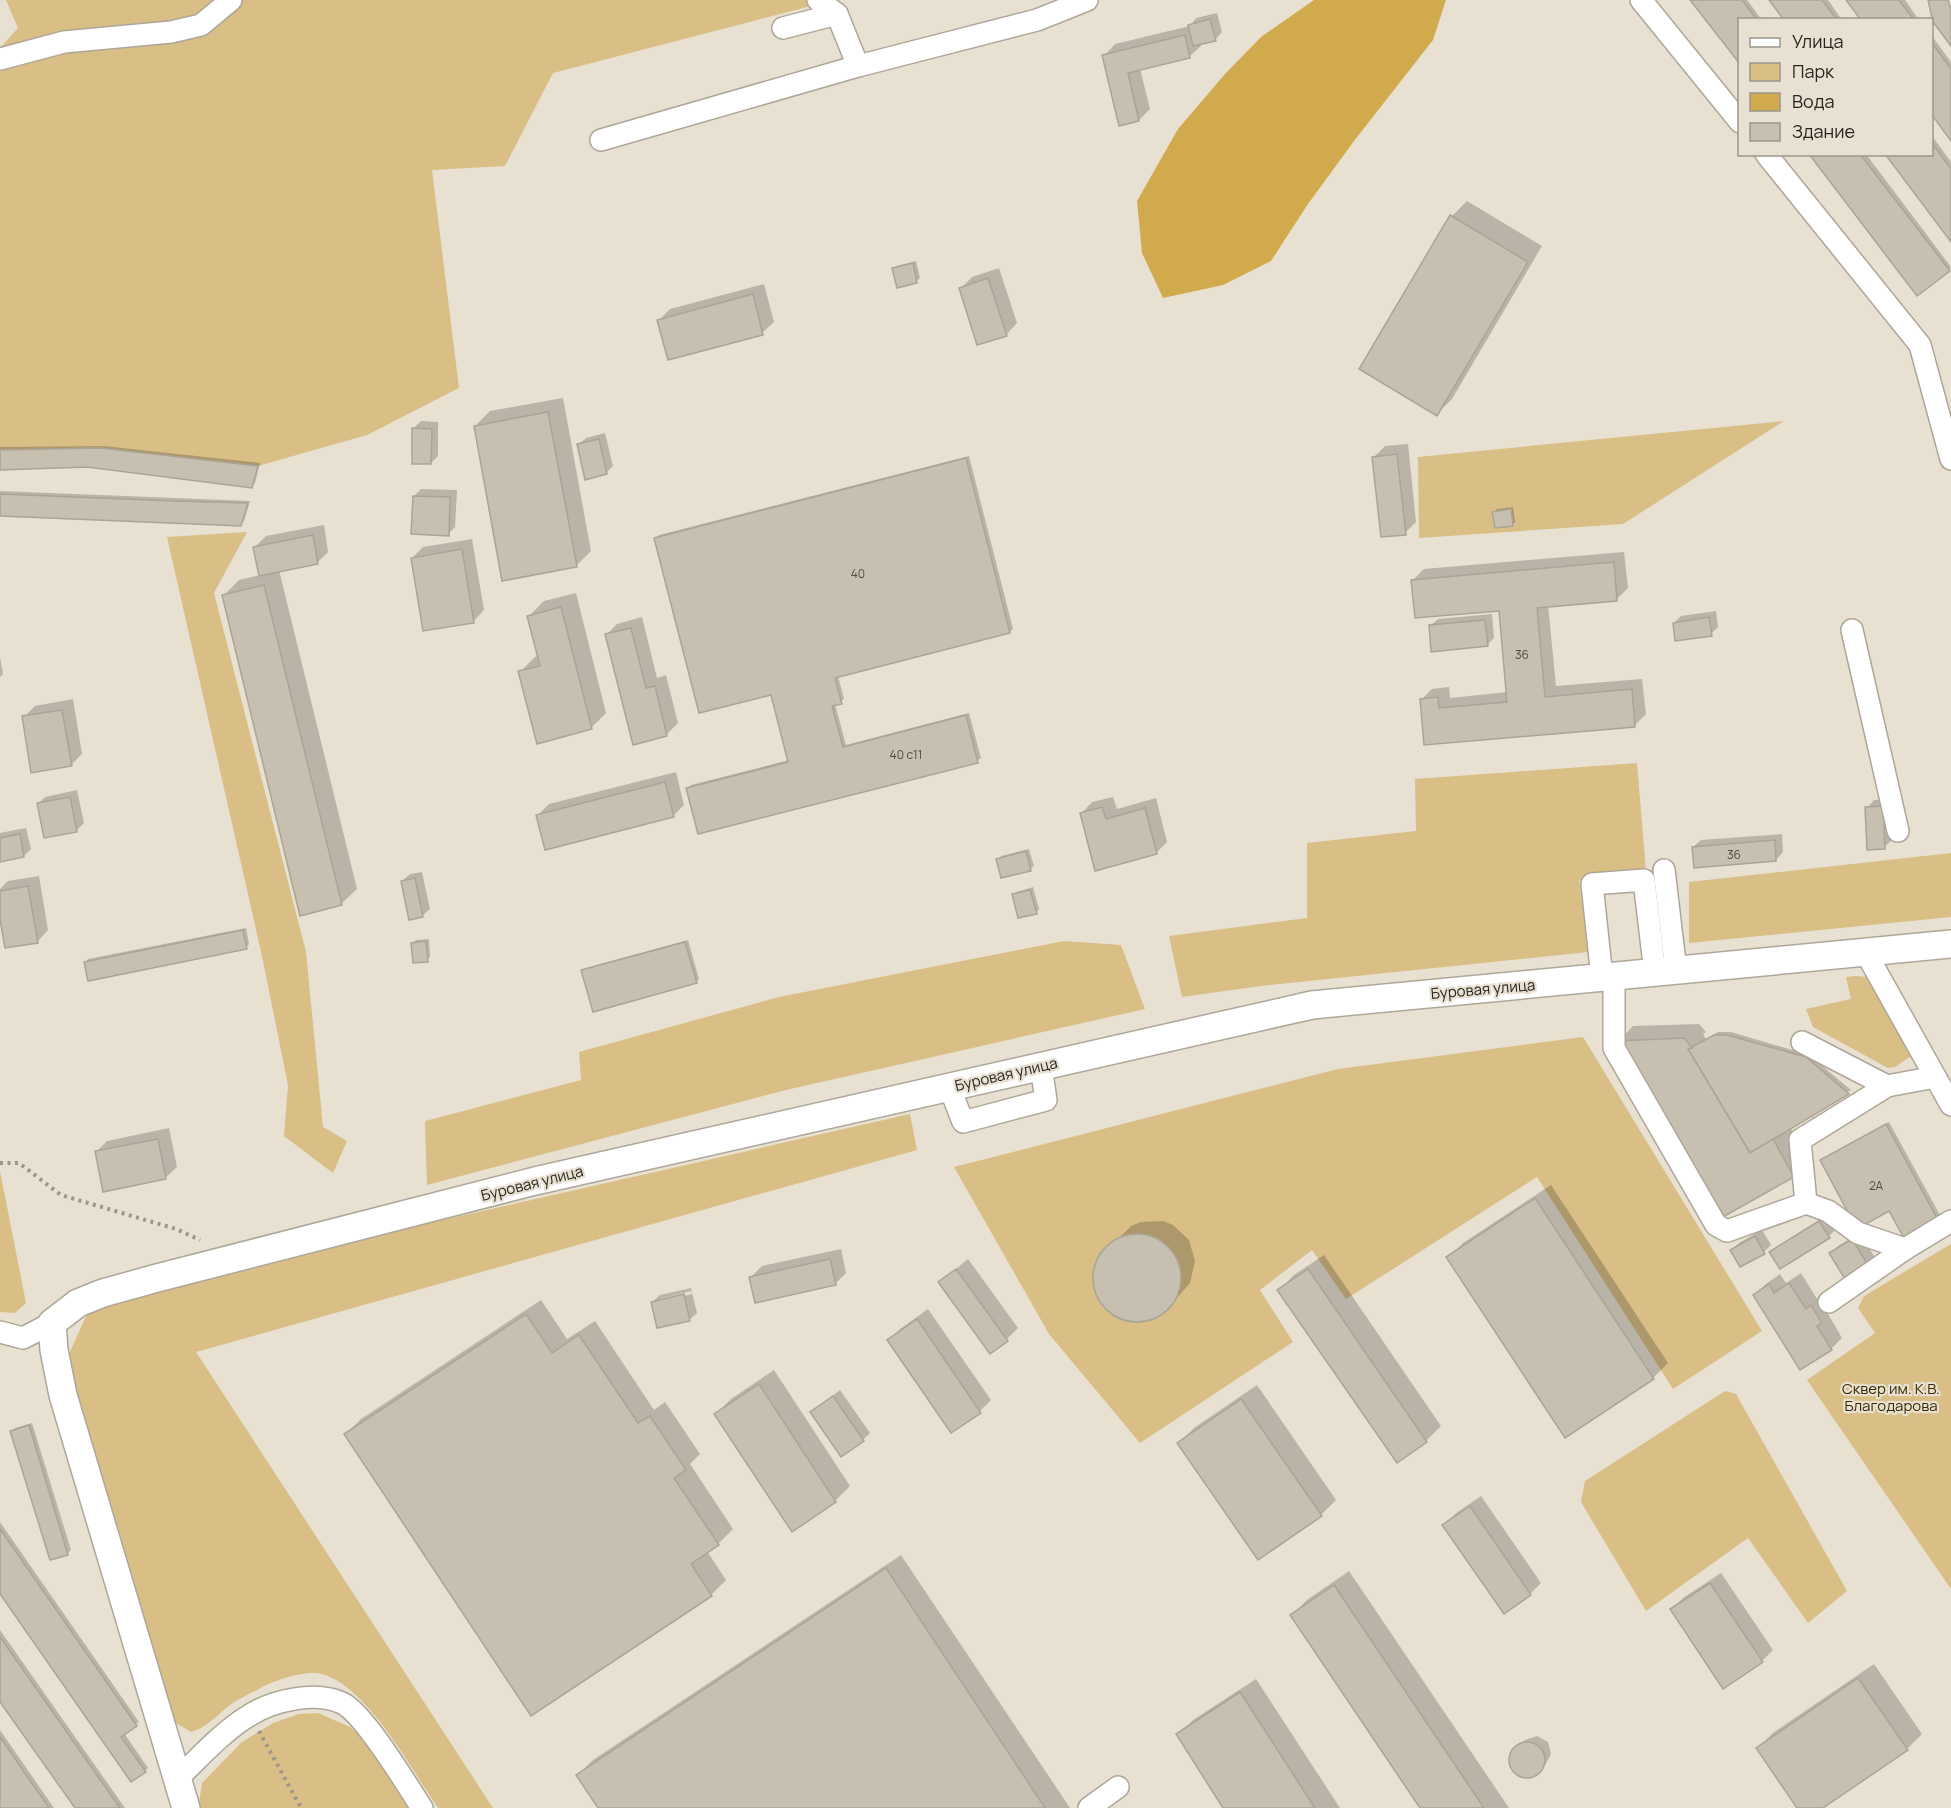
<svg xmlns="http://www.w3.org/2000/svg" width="1951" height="1808" viewBox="0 0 1951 1808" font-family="Manrope,sans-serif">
<rect width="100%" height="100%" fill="#e8e1d1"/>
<g fill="#d9be86">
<path d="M6,0H834L553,73L505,166L432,170L459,388L367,435L258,466L100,448L0,450V48L18,28Z"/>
<path d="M1784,421L1623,524L1419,538L1418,457Z"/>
<path d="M247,532L214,593L306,952L323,1127L347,1141L333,1173L284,1136L288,1085L262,956L167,537Z"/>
<path d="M1637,763L1646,871L1579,880L1589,952L1261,986L1182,997L1169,936L1307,918V843L1416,831L1415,779Z"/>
<path d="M1951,853V917L1689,943V882Z"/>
<path d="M1064,941L1121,945L1145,1009L786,1090L427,1185L425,1121L581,1080L579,1052L779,997Z"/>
<path d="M1856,976L1868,977L1911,1056L1895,1067L1888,1068L1813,1027L1806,1009L1851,999L1846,977Z"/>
<path d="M1583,1037L1762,1331L1673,1389L1537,1177L1346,1299L1312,1250L1260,1290L1293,1342L1140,1443L1049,1334L954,1167L1338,1069Z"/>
<path d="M910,1114L917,1150L196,1352L493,1808H438C411,1769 368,1687 322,1674C307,1670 279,1679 264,1686C255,1691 245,1696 236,1701C220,1711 209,1727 191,1732L174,1722L73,1387L69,1354L87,1314L110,1303L417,1226Z"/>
<path d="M0,1171L26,1303L15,1313L0,1312Z"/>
<path d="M1951,1244V1589L1807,1380L1875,1333L1858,1308L1864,1296Z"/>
<path d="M1725,1391L1736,1394L1847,1591L1808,1623L1748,1538L1646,1611L1581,1502L1585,1481Z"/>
<path d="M318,1713L350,1727L364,1739L409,1808H201L199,1803L202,1783L242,1742L273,1723L299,1714Z"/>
</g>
<path fill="#d1aa4e" d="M1314,0H1446L1433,40L1354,141L1308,204L1271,261L1223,285L1163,298L1142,253L1137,201L1178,129L1225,74L1261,37Z"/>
<g fill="#0003" fill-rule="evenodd">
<path d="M1692,0H1747L1762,20H1740Z"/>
<path d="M1771,0H1828L1842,20H1785Z"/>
<path d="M1848,0H1905L1919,20H1863Z"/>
<path d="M1217,13L1222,32L1215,40L1200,43L1201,46L1189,57L1140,69L1150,109L1139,120L1104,56L1115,44L1190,26L1196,18Z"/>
<path d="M1932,36L1951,62V138L1932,112Z"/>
<path d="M1932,136L1951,162V240L1932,154Z"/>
<path d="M1811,154H1866L1951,267L1949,270Z"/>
<path d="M1467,201L1542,246L1452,399L1437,414L1452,216Z"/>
<path d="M916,261L920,278L917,281L898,286L894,269L897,266Z"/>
<path d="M999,268L1017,323L1006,335L961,288L972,277Z"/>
<path d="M764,284L774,322L762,333L659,320L670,309Z"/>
<path d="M563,398L591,551L576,566L475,426L490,411Z"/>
<path d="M421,421L438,422V456L431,463L414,428Z"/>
<path d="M605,433L613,466L606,473L578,445L586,438Z"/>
<path d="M1408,444L1416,522L1405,533L1374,457L1385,446Z"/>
<path d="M104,446L260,463L255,483L252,486L88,465L0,468V447Z"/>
<path d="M969,456L1013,629L1010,632L838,676L844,699L835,704L846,745L969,713L981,758L977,761L688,788L691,785L789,760L772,693L655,538L659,535Z"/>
<path d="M421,489L457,490L455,527L448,534L414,496Z"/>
<path d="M0,491L250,501L244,521L241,524L0,515Z"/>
<path d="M1513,507L1515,522L1512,525L1494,512L1497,509Z"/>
<path d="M324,525L328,552L317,563L279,570L357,889L341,904L224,595L239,580L260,575L255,547L266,536Z"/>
<path d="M472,539L484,610L473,622L412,558L423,547Z"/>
<path d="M1624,552L1628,588L1617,599L1548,605L1556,686L1642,679L1646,714L1634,726L1425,744L1421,700L1432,689L1449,687L1450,698L1508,692L1500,609L1413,580L1424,569Z"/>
<path d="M576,593L606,713L591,728L520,672L535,657L539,656L529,616L544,601Z"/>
<path d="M1716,611L1718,627L1711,634L1674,623L1681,616Z"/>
<path d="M1492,614L1494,638L1487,645L1430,626L1438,619Z"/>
<path d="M642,617L657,678L666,675L678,723L666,735L606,635L617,624Z"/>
<path d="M0,657L3,674L0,677Z"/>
<path d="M73,699L82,754L71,765L24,717L35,706Z"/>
<path d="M676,772L684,805L673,816L538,815L549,804Z"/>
<path d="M77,790L84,823L77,830L38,804L45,797Z"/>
<path d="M1113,797L1117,809L1156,798L1167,842L1156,853L1081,814L1092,802Z"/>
<path d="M1889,799L1892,840L1884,847L1867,808L1874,800Z"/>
<path d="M26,828L31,849L24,856L0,861V833Z"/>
<path d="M1782,834L1783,852L1776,860L1693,847L1701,840Z"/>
<path d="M1029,849L1034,866L1030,869L998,859L1001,856Z"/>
<path d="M422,872L430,909L422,916L402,881L410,874Z"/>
<path d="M39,876L48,930L37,942L0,910V889L8,881Z"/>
<path d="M1033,887L1039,909L1036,913L1013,895L1017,892Z"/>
<path d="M246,928L249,944L246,948L85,962L88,959Z"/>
<path d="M429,939L430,957L427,960L412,944L416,940Z"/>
<path d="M688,940L699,979L696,982L583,971L586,968Z"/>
<path d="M1699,1024L1706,1032L1703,1034L1706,1039L1718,1032H1731L1809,1055L1851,1090L1790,1127L1808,1161L1793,1176L1619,1041L1633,1026Z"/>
<path d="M1889,1122L1941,1217L1938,1220L1890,1209L1822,1160Z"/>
<path d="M169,1128L177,1167L165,1178L96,1152L107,1141Z"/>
<path d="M1551,1185L1668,1363L1653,1378L1448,1258L1463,1243Z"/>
<path d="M1827,1215L1836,1229L1829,1236L1780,1267L1771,1253L1778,1246Z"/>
<path d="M1163,1221L1173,1225L1189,1240L1195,1261L1190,1283L1168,1308L1149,1319L1127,1320L1117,1315L1101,1300L1096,1290L1095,1279L1100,1258L1131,1226L1141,1222Z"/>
<path d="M1762,1230L1771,1245L1764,1252L1732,1250L1739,1243Z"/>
<path d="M1860,1233L1877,1261L1848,1282L1831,1253L1838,1246Z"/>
<path d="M841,1249L846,1273L835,1284L751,1277L762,1266Z"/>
<path d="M1324,1255L1441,1426L1426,1441L1397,1461L1279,1290L1294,1275Z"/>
<path d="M968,1259L1018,1328L1007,1339L940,1282Z"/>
<path d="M1801,1273L1817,1299L1823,1296L1832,1310L1828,1314L1842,1338L1831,1349L1801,1368L1754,1295L1766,1284L1780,1274L1786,1283Z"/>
<path d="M691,1288L697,1313L689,1320L652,1302L660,1295ZM691,1291L692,1294L659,1302V1299Z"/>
<path d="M541,1300L567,1339L595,1321L654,1410L665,1402L700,1454L690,1464L733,1529L718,1544L707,1551L726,1580L711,1595L346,1434L361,1419Z"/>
<path d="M928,1309L991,1400L980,1411L951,1431L889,1340L900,1329Z"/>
<path d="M774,1370L850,1486L835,1501L792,1530L716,1414L731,1399Z"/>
<path d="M1257,1385L1336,1500L1321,1515L1179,1443L1194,1428Z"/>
<path d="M840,1390L870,1433L863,1440L812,1412Z"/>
<path d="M32,1423L71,1550L68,1553L51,1559L12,1431L15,1428Z"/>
<path d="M1481,1496L1541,1583L1530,1594L1444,1525L1455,1514Z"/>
<path d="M0,1522L139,1722L124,1733L148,1768L145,1771L0,1591Z"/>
<path d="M901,1555L1070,1808H599L578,1775L593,1760Z"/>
<path d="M1349,1571L1509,1808H1422L1292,1615L1307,1600Z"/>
<path d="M1721,1573L1773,1650L1762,1661L1672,1609L1683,1598Z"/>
<path d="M0,1630L125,1808H77L0,1699Z"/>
<path d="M1874,1664L1922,1734L1907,1749L1821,1808H1799L1758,1748L1773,1733Z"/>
<path d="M1256,1679L1340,1808H1225L1178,1735L1193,1720Z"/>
<path d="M0,1730L54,1808H0Z"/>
<path d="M1537,1736L1548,1742L1551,1754L1545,1765L1538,1773L1525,1776L1515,1771L1511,1758L1517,1747L1525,1740Z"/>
</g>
<g fill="#c7c0b1" stroke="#aba496" stroke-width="1.5">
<path d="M1690,0H1742L1757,20H1740V64Z"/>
<path d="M1769,0H1822L1837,20H1784Z"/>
<path d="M1846,0H1899L1914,20H1861Z"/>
<path d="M1928,0H1948L1951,9V46L1933,22Z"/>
<path d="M1210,19L1216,41L1193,46L1188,25Z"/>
<path d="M1185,35L1190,58L1128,73L1139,121L1119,126L1102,55Z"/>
<path d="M1932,43L1951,69V141L1932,115Z"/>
<path d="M1932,143L1951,169V242L1885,154H1932Z"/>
<path d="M1809,154H1860L1950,271L1917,296Z"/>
<path d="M1450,215L1528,262L1437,416L1359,369Z"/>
<path d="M913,263L917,283L897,288L892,268Z"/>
<path d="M988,278L1007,336L977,345L959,288Z"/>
<path d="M753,294L763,335L668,360L657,320Z"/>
<path d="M548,412L577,567L502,581L474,426Z"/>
<path d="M412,428L432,429L431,464H412Z"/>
<path d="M599,439L607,474L585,480L577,444Z"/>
<path d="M100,448L258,466L252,488L87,467L0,470V450Z"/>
<path d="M1397,454L1406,535L1381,537L1372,457Z"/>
<path d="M966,458L1010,633L835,678L842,704L832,706L843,747L966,715L978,763L698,834L686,788L788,762L771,695L699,713L654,538Z"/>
<path d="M0,494L174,501L248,503L241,526L0,516Z"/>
<path d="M413,496L450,497L449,536L411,534Z"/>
<path d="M1511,509L1513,526L1495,528L1492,512Z"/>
<path d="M313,535L318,564L259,576L253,547Z"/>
<path d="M462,549L474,623L423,631L411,558Z"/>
<path d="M1614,562L1617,601L1537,608L1545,697L1632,689L1635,727L1424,745L1420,699L1438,697L1439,708L1507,702L1499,611L1415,618L1411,580Z"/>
<path d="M264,585L342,905L300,916L222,595Z"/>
<path d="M561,607L592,729L537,744L518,671L540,666L527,616Z"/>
<path d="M1709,617L1712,636L1675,641L1673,623Z"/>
<path d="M1485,620L1488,646L1431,652L1429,625Z"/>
<path d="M631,628L646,688L655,686L667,736L633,745L605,634Z"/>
<path d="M62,710L72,766L31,773L22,716Z"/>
<path d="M665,782L674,817L545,850L536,815Z"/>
<path d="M70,797L77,832L44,838L37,803Z"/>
<path d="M1883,806L1885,849L1867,850L1865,807Z"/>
<path d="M1102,807L1106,819L1145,808L1157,854L1095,871L1080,813Z"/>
<path d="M20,834L24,857L0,862V838Z"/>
<path d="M1775,840L1776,861L1694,868L1692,847Z"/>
<path d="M1026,851L1031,871L1001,878L996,859Z"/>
<path d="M415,878L423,917L409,920L401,881Z"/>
<path d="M28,886L38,943L5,948L0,919V891Z"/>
<path d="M1030,890L1037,914L1018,918L1012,894Z"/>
<path d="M243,930L247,949L88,981L84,962Z"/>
<path d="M426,941L428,962L413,963L411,943Z"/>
<path d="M685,942L697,983L593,1012L581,970Z"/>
<path d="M1714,1035H1727L1806,1057L1849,1094L1750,1153L1688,1049Z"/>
<path d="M1684,1038L1692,1048L1688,1049L1750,1153L1773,1139L1794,1177L1721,1218L1617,1041Z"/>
<path d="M1886,1124L1939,1222L1905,1240L1889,1211L1857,1229L1820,1160Z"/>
<path d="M158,1139L166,1179L103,1192L95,1151Z"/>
<path d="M1535,1198L1654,1379L1565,1438L1446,1257Z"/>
<path d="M1819,1221L1830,1238L1780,1269L1769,1252Z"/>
<circle cx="1137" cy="1278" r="44"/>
<path d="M1755,1236L1765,1254L1740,1267L1730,1250Z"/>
<path d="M1852,1239L1871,1270L1848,1284L1829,1253Z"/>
<path d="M830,1259L836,1285L755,1303L749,1277Z"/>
<path d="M956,1269L1008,1341L990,1354L938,1282Z"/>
<path d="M1308,1269L1427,1442L1397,1463L1277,1290Z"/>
<path d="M1789,1283L1806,1309L1811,1305L1822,1323L1817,1326L1832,1350L1800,1370L1753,1295L1769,1284L1774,1293Z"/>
<path d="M684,1294L690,1321L657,1328L651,1302Z"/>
<path d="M526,1314L552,1353L579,1335L638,1423L650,1416L686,1470L674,1478L719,1545L691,1564L712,1596L531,1716L344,1434Z"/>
<path d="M917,1319L981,1413L951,1433L887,1340Z"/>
<path d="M759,1384L836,1502L792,1532L714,1414Z"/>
<path d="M833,1396L864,1441L841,1457L810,1412Z"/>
<path d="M1241,1399L1322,1516L1258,1560L1177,1443Z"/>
<path d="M29,1425L68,1555L50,1560L10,1431Z"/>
<path d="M1470,1506L1531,1595L1504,1614L1442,1525Z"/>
<path d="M0,1529L137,1726L121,1737L146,1772L131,1782L0,1594Z"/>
<path d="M886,1568L1045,1808H598L576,1775Z"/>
<path d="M1710,1583L1763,1662L1723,1689L1670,1609Z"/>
<path d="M1334,1585L1484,1808H1420L1290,1615Z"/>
<path d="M0,1637L120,1808H75L0,1702Z"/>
<path d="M1858,1678L1908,1750L1823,1808H1797L1756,1748Z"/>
<path d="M1240,1692L1315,1808H1223L1176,1734Z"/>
<path d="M0,1737L49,1808H0Z"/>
<circle cx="1527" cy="1760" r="18"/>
</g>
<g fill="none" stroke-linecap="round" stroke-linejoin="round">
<defs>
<g id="minor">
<path d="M818,0L837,14L858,66"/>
<path d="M1641,0L1740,122"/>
<path d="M783,28L837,14"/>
<path d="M0,59L64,42L171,32L201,25L231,0"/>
<path d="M601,140L858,66L1037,20L1087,0"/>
<path d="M1766,154L1920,345L1951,459"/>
<path d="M1852,630L1898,831"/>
<path d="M1664,870L1676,971"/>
<path d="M1866,953L1951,1105"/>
<path d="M1614,976V1048L1716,1225L1727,1231L1806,1203L1828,1211L1858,1233L1905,1249L1951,1221"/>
<path d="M1602,978L1592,884L1644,880L1655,973"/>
<path d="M1802,1042L1887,1086L1935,1077"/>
<path d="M949,1086L963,1122L1046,1100L1041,1066"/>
<path d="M1806,1203L1800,1140L1887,1086"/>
<path d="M1829,1302L1905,1249"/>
<path d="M0,1332L23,1338L52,1323"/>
<path d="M178,1778C200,1757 223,1731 250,1715C274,1700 316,1691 342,1703C364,1713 407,1785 422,1808"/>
<path d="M1089,1808L1118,1787"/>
</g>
<path id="major" d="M186,1808L63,1395L54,1350L52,1323L78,1303L103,1293L157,1278L535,1181L1312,1005L1951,944"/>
</defs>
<use href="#minor" stroke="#aea799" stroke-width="24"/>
<use href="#major" stroke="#aea799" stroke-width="30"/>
<g stroke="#9c968b" stroke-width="4" stroke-dasharray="3 4.5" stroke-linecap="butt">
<path d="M0,1163H19L61,1195L176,1229L200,1240"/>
<path d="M259,1731L301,1808"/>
</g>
<use href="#minor" stroke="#fff" stroke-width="21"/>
<use href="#major" stroke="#fff" stroke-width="27"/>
</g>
<g text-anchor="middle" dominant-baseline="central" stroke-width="4.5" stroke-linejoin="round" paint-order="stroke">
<g font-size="12" fill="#504c44">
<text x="858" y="573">40</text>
<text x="1522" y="654">36</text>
<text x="906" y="754">40 с11</text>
<text x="1734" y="854">36</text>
<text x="1876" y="1185">2А</text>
</g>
<g font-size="15" fill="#282520" stroke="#e8e1d1">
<text transform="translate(1483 989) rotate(-5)">Буровая улица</text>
<text transform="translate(1006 1074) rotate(-13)">Буровая улица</text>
<text transform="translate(532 1183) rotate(-14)">Буровая улица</text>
</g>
<g font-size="15" fill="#392900" stroke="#e8e1d1">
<text x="1891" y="1388">Сквер им. К.В.<tspan x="1891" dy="17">Благодарова</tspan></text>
</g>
</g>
<rect x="1738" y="18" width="195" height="138" fill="#e8e1d1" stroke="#9b968a" stroke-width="1.5"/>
<rect x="1750" y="38" width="30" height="9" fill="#ffffff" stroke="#9b968a" stroke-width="1.5"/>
<text x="1792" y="48" font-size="18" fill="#282520">Улица</text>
<rect x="1750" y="63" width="30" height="18" fill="#d9be86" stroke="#9b968a" stroke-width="1.5"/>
<text x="1792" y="78" font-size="18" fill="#282520">Парк</text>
<rect x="1750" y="93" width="30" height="18" fill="#d1aa4e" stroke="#9b968a" stroke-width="1.5"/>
<text x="1792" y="108" font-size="18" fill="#282520">Вода</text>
<rect x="1750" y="123" width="30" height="18" fill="#c7c0b1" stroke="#9b968a" stroke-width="1.5"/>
<text x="1792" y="138" font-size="18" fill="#282520">Здание</text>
</svg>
